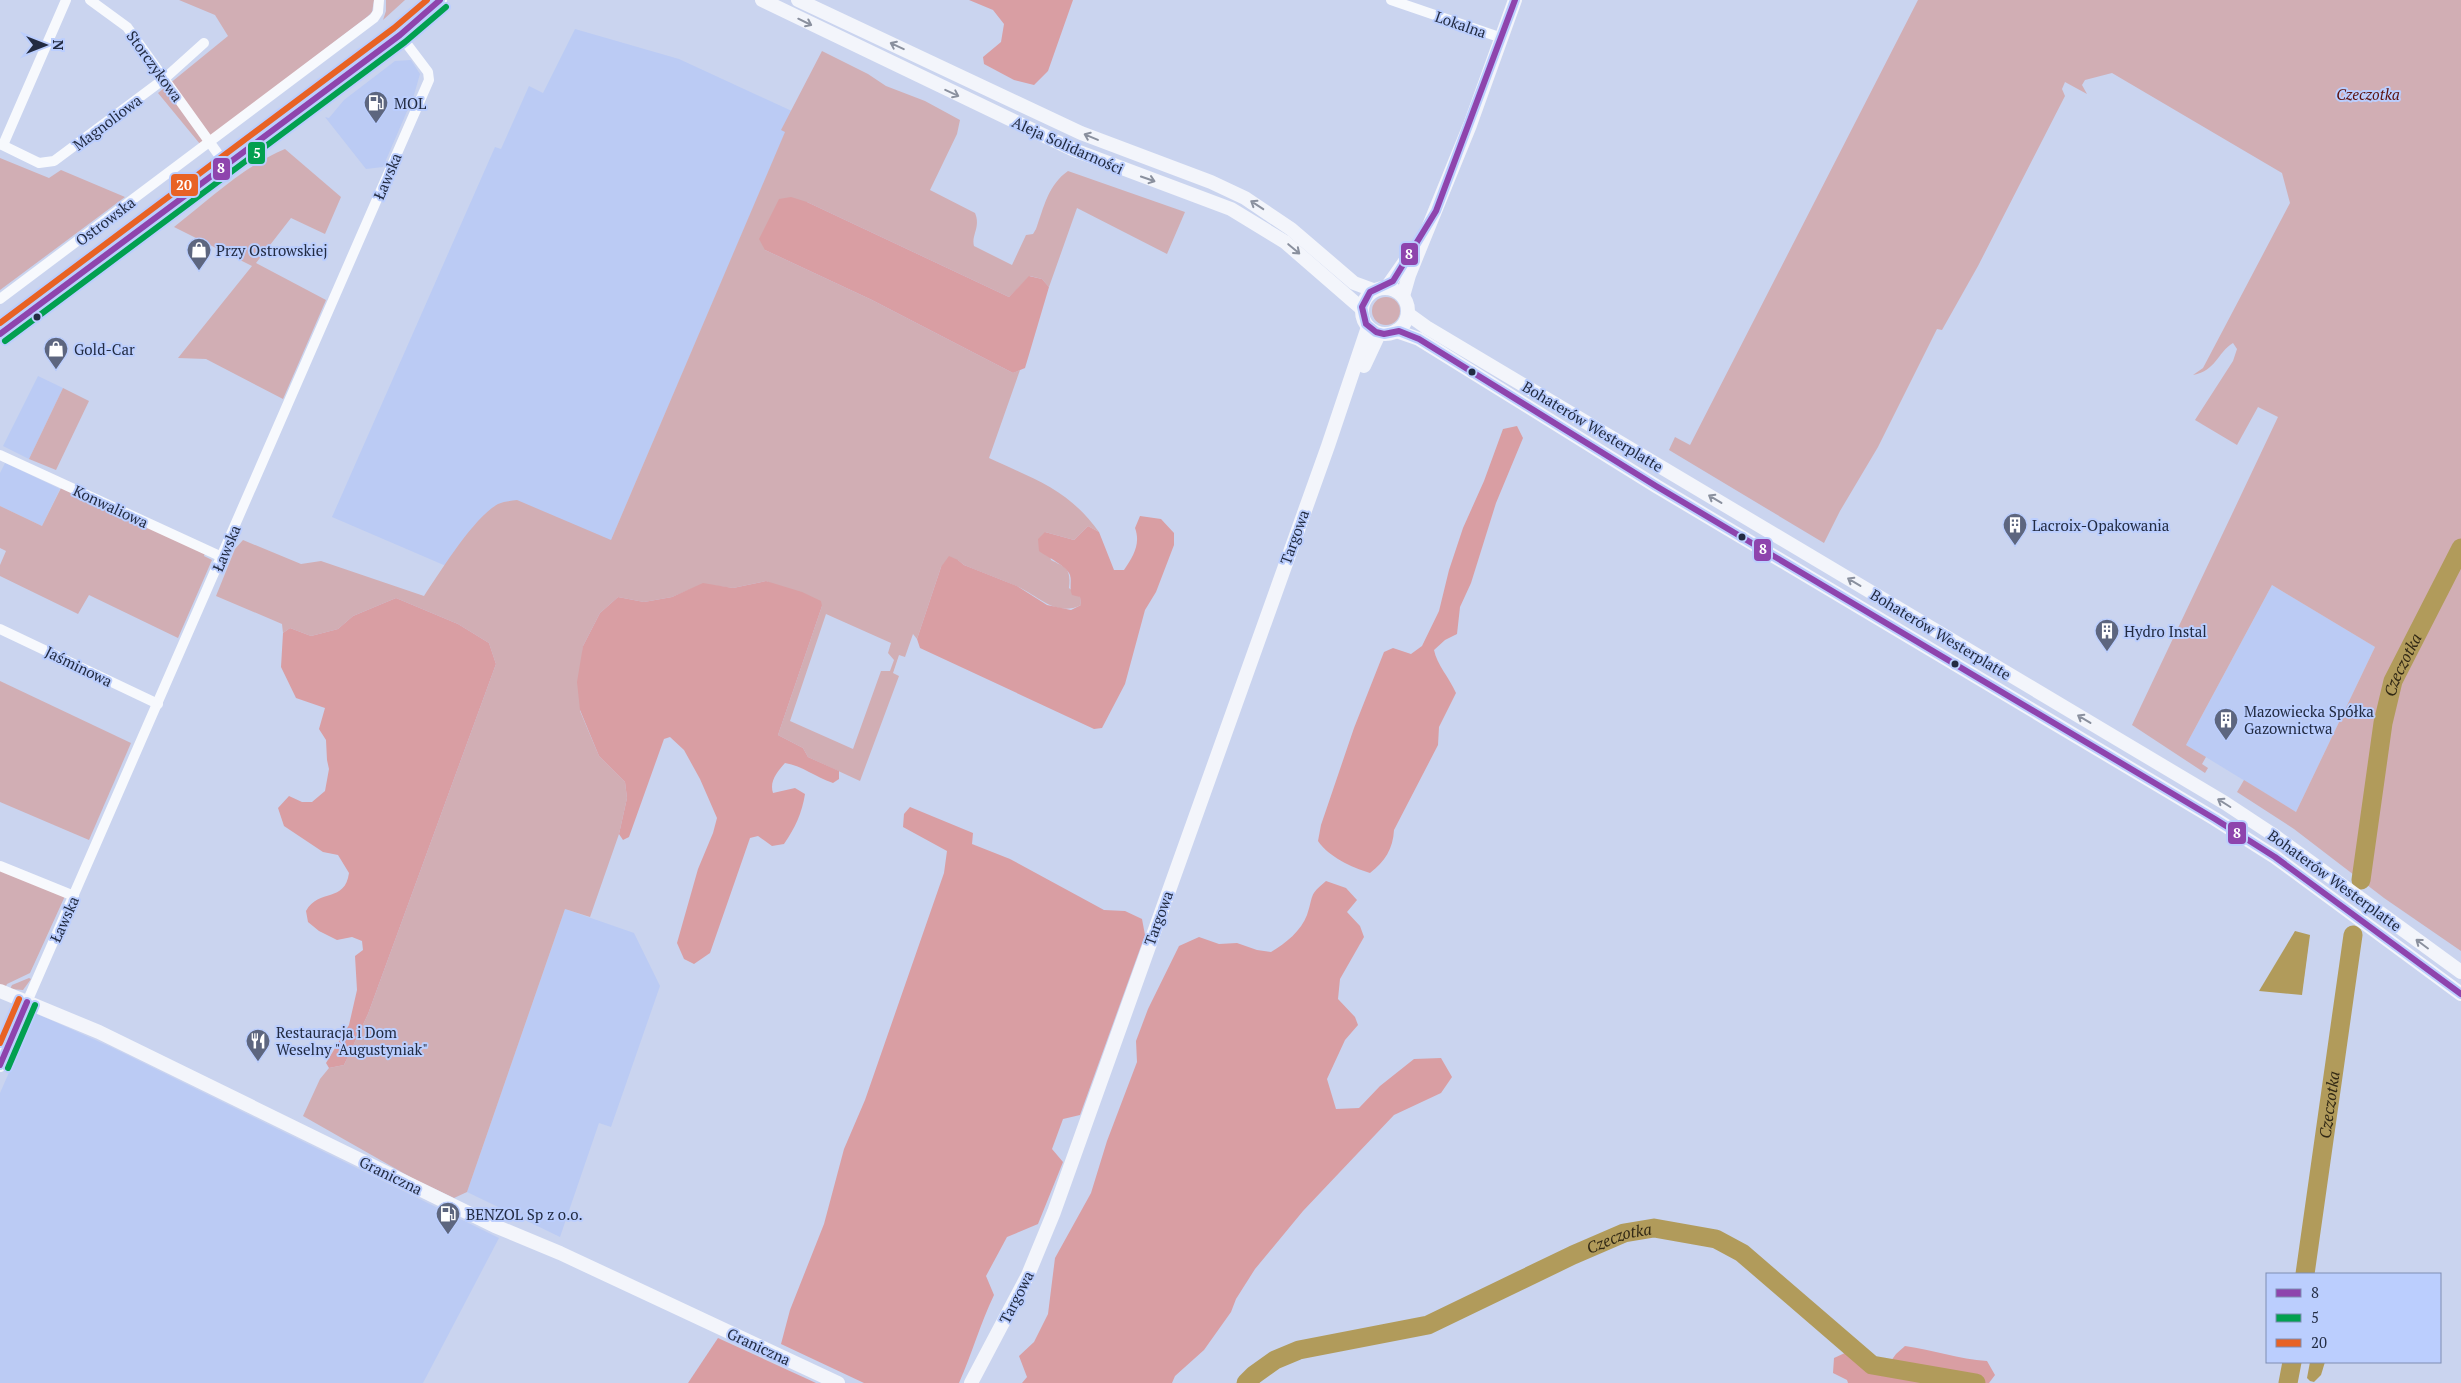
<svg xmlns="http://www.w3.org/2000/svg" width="2461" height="1383" viewBox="0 0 2461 1383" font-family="'PT Serif',serif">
<rect width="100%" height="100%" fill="#cad4ef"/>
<g fill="#bbcbf4">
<path d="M575,29L679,59L794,112L576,622L332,517L495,147L501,149L529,86L543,93Z"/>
<path d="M411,60L420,74L414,95L383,167L366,169L325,117L329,118L344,100L395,61Z"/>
<path d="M38,376L63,388L29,459L3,446Z"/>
<path d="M5,463L60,489L42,526L0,506V473Z"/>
<path d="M2272,585L2375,647L2296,812L2186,745Z"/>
<path d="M565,909L634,933L660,986L611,1127L599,1123L560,1237L467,1192Z"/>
<path d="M35,1013L111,1047L499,1238L423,1383H0V1093Z"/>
</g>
<g fill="#d1aeb4" fill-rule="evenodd">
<path d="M179,0H374L372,12L367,17L200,144L158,93L228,36L215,15Z"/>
<path d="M386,0H405L383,20L386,11Z"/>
<path d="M1918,0H2461V951L2384,898L2294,829L2237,792L2244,780L2296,812L2375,647L2272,585L2186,745L2206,757L2202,764L2208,768L2205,773L2132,725L2278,417L2258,407L2237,445L2195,420L2233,361L2237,349L2233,343C2216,354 2217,370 2193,375L2203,368L2290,203L2282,173L2112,73L2085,80L2082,85L2087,94L2065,82L2062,89L2065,96L1978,266L1942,330L1937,329L1878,447L1840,511L1824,543L1669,450L1675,437L1690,445Z"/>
<path d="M822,51L868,74L886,86L925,101L960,120L957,134L930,190L975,213C981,227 971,235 974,246L1012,265L1026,235L1033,234L1036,229C1044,207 1048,185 1068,171L1185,212L1167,254L1077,208L1049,287L1042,279L1030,276L1009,297L807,202L765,250L872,300L1013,373L1020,370L989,458C1036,480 1068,489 1099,532L1088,526L1074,540L1045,532L1051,560C1067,568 1071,569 1069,588L1080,597L1081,605C1055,618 1037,594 1014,585C998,578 980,572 964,565L958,560L941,567L917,639L913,634L905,657L899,655L893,673L899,676L860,781L808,757L803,748L778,735L822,606L766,581L733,588L703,584L672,597L644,602L618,597L600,613L583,646L580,711L599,756L625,782L627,798L619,834L590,917L565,909L467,1192L454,1198L412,1178L303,1116L320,1079L329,1068L344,1065L368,1014L496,664L489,643L458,624L396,598L353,616L338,629L311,636L290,628L283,633L282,624L216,596L235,549L243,540L301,564L321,561L424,596C440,572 474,517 498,504C504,501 511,501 517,500L611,540L785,132L781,130ZM826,614L891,643L888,653L894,660L890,671H881L853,749L790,721Z"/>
<path d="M285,149L341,197L325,234L291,218L256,263L326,300L283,399L206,359L178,358L252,266L174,227C209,200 244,166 285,149Z"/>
<path d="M0,158L49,178L61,170L125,197L0,290Z"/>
<circle cx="1386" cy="311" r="14"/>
<path d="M63,388L89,401L56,470L29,459Z"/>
<path d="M63,484L206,550L204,556L212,560L178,638L89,595L78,614L0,576V565L6,551L0,548V506L42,526Z"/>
<path d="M0,681L131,743L89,840L0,802Z"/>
<path d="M0,870L65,896L30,973L7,984L5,988L0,986Z"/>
<path d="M29,978L31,979L23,990L10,989L12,985Z"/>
</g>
<g fill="#d99ea3">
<path d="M969,0H1073L1048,71L1034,85L1014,80L984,64L983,57L1001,42L1004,24L993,10Z"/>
<path d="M791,197L807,202L1009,297L1029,276L1042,279L1049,287L1025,368L1013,373L872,300L765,250L759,239L779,199Z"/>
<path d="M1517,426L1523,438L1496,503L1471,583L1460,607L1457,634L1445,640L1434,650C1437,665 1449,677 1456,693L1439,727L1438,745L1394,830C1393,849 1385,861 1370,873C1351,867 1329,857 1318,841L1321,825L1354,728L1384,652L1393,648L1411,654L1422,646L1439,611L1449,570L1463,528L1484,481L1503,429Z"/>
<path d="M1140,516L1161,519L1174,533V545L1156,592L1145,610L1125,684L1102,728L1094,729L920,648L917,639L941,567L949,556L958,560L964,565L1017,586L1047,605L1071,610L1081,605L1080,597L1072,595C1069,587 1072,582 1070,575C1067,566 1047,557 1039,551L1038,539L1045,532L1074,540L1088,526L1099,532L1114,570H1124C1133,557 1141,544 1135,528Z"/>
<path d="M766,581L802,592L821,601L822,606L778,735L803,748L808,757L839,771V779L833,783C815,777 803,766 785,763C778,771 769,781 773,793L795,788L805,794C802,813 795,828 784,844L772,846L758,836L750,838L710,953L694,964L684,959L677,943L698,869L713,833L717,818L700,779L684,750L670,737L664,739L629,837L623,840L619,834L627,798L625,782L599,756L580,710L577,682L583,646L600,613L618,597L644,602L672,597L703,583L733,588Z"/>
<path d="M396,598L458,624L489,643L496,664L368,1014L344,1065L329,1068L326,1063L349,1025L357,990L355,956L363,950L362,941L352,937L337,940L319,931L308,922L306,911C319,888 345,903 349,873L338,855L323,852L284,826L278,808L289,796L302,802H312L325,791L329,769L327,760L326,740L319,729L325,708L296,698L281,667L283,633L290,628L311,636L338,629L353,616Z"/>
<path d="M910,807L973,833L972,844L1010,859L1104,910L1125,911L1142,919L1145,935L1080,1115L1063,1119L1052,1149L1063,1162L1038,1224L1007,1237L986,1276L994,1295C980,1324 972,1354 959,1383H864L781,1344L790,1310L824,1224L844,1149L865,1100L944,873L947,851L903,827L904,814Z"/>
<path d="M1326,881L1346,888L1357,900L1347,912L1360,926L1364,937L1340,979L1338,999L1355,1017L1358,1025L1345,1040L1327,1079L1336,1109L1359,1108L1380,1086L1414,1059L1441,1058L1452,1077L1441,1093L1394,1115L1303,1211L1255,1269L1236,1299L1231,1312L1204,1350L1175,1376L1172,1383H1022L1027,1377L1019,1356L1034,1342L1048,1314L1055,1258L1091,1193L1107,1141L1137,1062L1136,1041L1148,1009L1179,946L1199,937L1219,944L1237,943L1257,950L1271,952C1286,943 1301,931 1307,915C1314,895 1308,896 1326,881Z"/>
<path d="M718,1338L816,1383H688Z"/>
<path d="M1905,1346C1933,1350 1959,1359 1987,1361L1995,1375L1989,1383H1848L1847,1380L1833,1373L1834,1358L1847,1352C1857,1367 1865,1370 1883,1372L1896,1354Z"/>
</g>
<g fill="#b19b5b">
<path d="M2295,931L2310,935L2302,995L2259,991Z"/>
<path d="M2310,1362H2325L2321,1375L2314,1382L2310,1381L2307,1378Z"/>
</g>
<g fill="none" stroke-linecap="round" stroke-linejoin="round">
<g stroke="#b19b5b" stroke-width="19">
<path id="s1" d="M2361,880L2383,723L2393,681L2461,548"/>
<path id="s2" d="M2305,1274L2353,935"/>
<path id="s3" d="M1246,1383L1254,1375L1275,1360L1299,1350L1428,1325L1573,1255L1624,1233L1654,1228L1716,1239L1742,1253L1872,1365L1976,1383"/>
<path d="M2288,1383L2292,1362"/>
</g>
<g stroke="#f7f9fd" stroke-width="10">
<path d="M90,0L127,27L226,165"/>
<path d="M1391,0L1502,38"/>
<path d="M0,144L39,163L54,161L164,79L204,43"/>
<path d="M3,145L66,0"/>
<path d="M0,299L374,18L378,12L379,0"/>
<path d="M0,455L222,557"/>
<path d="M0,629L158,704"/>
<path d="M0,866L74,896"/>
<path d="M27,1002L429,80L428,72L400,35"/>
</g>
<g stroke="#f3f5fb" stroke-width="14">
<path d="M762,0L1074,150L1231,209L1285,242L1361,308"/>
<path d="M798,0L1081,133L1211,182L1245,198L1291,229L1354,283L1373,290"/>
<path d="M1387,287L1408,257"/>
<circle cx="1385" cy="311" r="23"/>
<path d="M1403,296L1409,275L1470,125L1515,0"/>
<path d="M1408,314L1426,327L2225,803L2272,834L2461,972"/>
<path d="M1396,331L1419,339L1656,486L2215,819L2275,857L2461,994"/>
<path d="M0,334L400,35L440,0"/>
<path d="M1364,366L1379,334"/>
<path d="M0,991L99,1032L495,1226L560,1253L838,1383"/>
<path d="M0,1065L27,1002"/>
<path d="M971,1383L1028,1275L1054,1212L1328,446L1368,327"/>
</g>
<defs>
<g id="bus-1">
<path d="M1515,0L1436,211L1393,281L1370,292L1362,307L1366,324L1376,332L1384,334L1399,331L1419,339L1656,486L2215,819L2275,857L2461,994"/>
<path d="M0,334L400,35L440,0"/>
<path d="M0,1065L27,1002"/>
</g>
<g id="bus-2">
<path d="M5,341L405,42L446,7"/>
<path d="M8,1068L35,1005"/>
</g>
<g id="bus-3">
<path d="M0,323L394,28L427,0"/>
<path d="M0,1043L19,999"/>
</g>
</defs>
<use href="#bus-1" stroke="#bbcefe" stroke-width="10"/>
<use href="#bus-2" stroke="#bbcefe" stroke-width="10"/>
<use href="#bus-3" stroke="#bbcefe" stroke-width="10"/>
<use href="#bus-1" stroke="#8e44ad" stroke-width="6"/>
<use href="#bus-2" stroke="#02a050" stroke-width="6"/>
<use href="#bus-3" stroke="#e86224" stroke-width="6"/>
</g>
<defs><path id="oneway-shaft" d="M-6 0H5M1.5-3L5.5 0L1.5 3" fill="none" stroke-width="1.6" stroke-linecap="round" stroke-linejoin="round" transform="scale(1.25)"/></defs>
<g stroke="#8a909e">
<use href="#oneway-shaft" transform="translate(805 22) rotate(26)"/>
<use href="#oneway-shaft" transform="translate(897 46) rotate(-155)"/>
<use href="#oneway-shaft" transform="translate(952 93) rotate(25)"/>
<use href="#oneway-shaft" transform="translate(1091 137) rotate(-157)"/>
<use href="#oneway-shaft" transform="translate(1148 179) rotate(19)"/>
<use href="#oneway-shaft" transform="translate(1257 205) rotate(-147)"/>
<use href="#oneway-shaft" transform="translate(1294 249) rotate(40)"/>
<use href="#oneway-shaft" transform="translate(1715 499) rotate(-149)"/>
<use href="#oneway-shaft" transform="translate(1854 582) rotate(-149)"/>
<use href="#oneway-shaft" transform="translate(2084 719) rotate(-149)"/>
<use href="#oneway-shaft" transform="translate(2224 803) rotate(-148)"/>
<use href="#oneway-shaft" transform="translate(2422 944) rotate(-143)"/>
</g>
<defs>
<symbol id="fuel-pin" viewBox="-11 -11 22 30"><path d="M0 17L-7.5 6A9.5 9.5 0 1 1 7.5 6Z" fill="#5d667f" stroke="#bbcefe"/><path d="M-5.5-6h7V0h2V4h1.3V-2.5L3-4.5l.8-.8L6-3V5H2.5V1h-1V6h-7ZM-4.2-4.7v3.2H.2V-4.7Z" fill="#fff"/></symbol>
<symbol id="shop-pin" viewBox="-11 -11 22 30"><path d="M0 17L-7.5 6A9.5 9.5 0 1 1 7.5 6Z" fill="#5d667f" stroke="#bbcefe"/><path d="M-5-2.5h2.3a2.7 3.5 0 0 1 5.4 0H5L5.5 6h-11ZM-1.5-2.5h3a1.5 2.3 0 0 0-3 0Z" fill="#fff"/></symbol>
<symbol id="building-pin" viewBox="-11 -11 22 30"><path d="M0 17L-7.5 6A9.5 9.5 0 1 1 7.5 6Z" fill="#5d667f" stroke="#bbcefe"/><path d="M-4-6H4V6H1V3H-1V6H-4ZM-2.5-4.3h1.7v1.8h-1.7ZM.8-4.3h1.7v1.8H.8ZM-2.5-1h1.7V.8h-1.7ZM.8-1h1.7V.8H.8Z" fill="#fff"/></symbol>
<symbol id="restaurant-pin" viewBox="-11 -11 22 30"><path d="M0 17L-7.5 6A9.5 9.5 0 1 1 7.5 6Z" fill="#5d667f" stroke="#bbcefe"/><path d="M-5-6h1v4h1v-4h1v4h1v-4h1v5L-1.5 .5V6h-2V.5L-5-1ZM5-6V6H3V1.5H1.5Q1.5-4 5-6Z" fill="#fff"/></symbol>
</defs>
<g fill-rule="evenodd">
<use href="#fuel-pin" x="362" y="89" width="28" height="38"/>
<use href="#shop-pin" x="185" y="236" width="28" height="38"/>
<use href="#shop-pin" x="42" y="335" width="28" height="38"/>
<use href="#building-pin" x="2001" y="511" width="28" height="38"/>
<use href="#building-pin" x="2093" y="617" width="28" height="38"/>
<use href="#building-pin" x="2212" y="706" width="28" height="38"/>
<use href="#restaurant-pin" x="244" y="1027" width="28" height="38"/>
<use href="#fuel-pin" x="434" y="1200" width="28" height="38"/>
</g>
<g fill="#222b42" stroke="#bbcefe" stroke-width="2">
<circle cx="37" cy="317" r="4.5"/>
<circle cx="1472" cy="372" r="4.5"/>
<circle cx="1742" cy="537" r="4.5"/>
<circle cx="1955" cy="664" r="4.5"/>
</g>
<g text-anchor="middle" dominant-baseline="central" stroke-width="4" stroke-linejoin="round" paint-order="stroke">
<g font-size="15" fill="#222b42" stroke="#bbcefe">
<text transform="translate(1461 24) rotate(19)">Lokalna</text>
<text transform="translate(155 66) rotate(54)">Storczykowa</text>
<text transform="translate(107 122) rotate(-37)">Magnoliowa</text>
<text transform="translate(1068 145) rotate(24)">Aleja Solidarności</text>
<text transform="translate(387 176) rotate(-67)">Ławska</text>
<text transform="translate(105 221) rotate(-37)">Ostrowska</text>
<text transform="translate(1593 426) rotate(31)">Bohaterów Westerplatte</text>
<text transform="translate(111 506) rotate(25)">Konwaliowa</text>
<text transform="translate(1294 537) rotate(-70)">Targowa</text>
<text transform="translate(226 548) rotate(-67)">Ławska</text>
<text transform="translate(1941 634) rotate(31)">Bohaterów Westerplatte</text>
<text transform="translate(79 666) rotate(26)">Jaśminowa</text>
<text transform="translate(2335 880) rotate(36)">Bohaterów Westerplatte</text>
<text transform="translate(1158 918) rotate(-70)">Targowa</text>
<text transform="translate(64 919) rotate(-66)">Ławska</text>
<text transform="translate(391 1175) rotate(26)">Graniczna</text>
<text transform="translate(1016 1297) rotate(-63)">Targowa</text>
<text transform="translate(759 1346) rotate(25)">Graniczna</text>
</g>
<g font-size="15" font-style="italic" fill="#5c120e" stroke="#bbcefe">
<text x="2368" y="94">Czeczotka</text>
</g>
<g font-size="15" fill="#222b42" stroke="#bbcefe" text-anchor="start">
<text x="394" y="103">MOL</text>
<text x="216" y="250">Przy Ostrowskiej</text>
<text x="74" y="349">Gold-Car</text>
<text x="2032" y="525">Lacroix-Opakowania</text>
<text x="2124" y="631">Hydro Instal</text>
<text x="2244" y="711">Mazowiecka Spółka<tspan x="2244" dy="17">Gazownictwa</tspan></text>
<text x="276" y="1032">Restauracja i Dom<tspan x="276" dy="17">Weselny "Augustyniak"</tspan></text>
<text x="466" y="1214">BENZOL Sp z o.o.</text>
</g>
<g font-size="16" font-style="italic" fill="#322915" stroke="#bbcefe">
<text stroke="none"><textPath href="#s1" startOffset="220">Czeczotka</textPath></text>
<text stroke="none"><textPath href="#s2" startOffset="171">Czeczotka</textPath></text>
<text stroke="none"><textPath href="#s3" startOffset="405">Czeczotka</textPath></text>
</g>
</g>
<g stroke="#bbcefe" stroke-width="2">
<rect x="247" y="141" width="19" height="24" rx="5" fill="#02a050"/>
<rect x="212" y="157" width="19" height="24" rx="5" fill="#8e44ad"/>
<rect x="170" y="173" width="29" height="24" rx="5" fill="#e86224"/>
<rect x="1400" y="242" width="19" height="24" rx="5" fill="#8e44ad"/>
<rect x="1753" y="538" width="19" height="24" rx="5" fill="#8e44ad"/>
<rect x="2227" y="821" width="20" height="24" rx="5" fill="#8e44ad"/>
</g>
<g font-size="14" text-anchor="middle" font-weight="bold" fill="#fff">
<text x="257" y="158">5</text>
<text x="221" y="173">8</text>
<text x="184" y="190">20</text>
<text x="1409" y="259">8</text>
<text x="1763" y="554">8</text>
<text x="2237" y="838">8</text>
</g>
<rect x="2266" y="1273" width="175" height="90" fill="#bbcefe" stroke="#7e8db3"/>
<rect x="2276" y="1289" width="25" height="8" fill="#8e44ad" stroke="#7e8db3"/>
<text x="2311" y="1298" font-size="15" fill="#222b42">8</text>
<rect x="2276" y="1314" width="25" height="8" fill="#02a050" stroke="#7e8db3"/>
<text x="2311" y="1323" font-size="15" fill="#222b42">5</text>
<rect x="2276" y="1339" width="25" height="8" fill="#e86224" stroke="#7e8db3"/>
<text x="2311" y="1348" font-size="15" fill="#222b42">20</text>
<g transform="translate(45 45) rotate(90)" stroke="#bbcefe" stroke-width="4" paint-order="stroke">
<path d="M0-4L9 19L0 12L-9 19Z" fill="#222b42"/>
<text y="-8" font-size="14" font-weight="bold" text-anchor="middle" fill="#222b42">N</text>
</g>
</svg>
